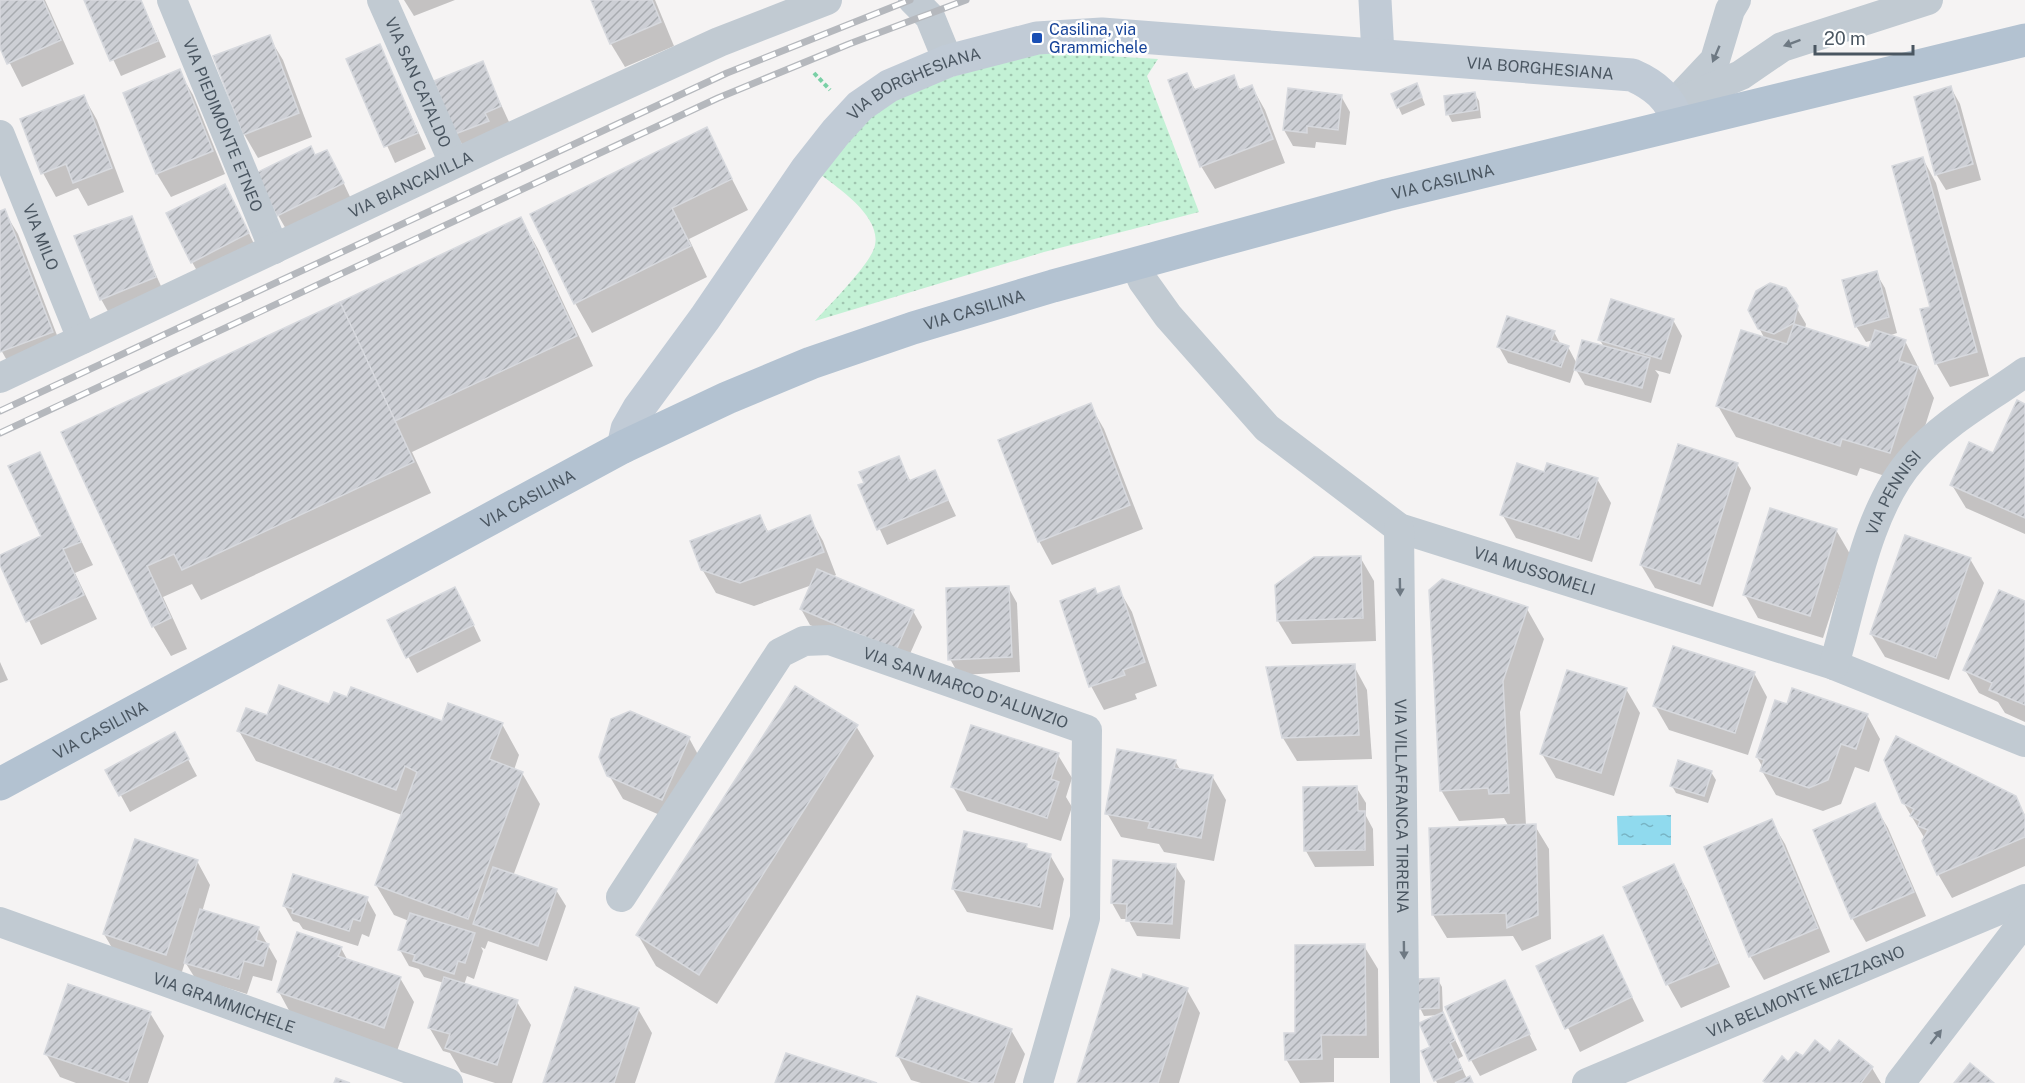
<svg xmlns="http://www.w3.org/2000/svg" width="2025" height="1083" viewBox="0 0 2025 1083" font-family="'Public Sans',sans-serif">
<defs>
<pattern id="grass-dots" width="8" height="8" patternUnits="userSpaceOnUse" patternTransform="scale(1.5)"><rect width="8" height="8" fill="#c3f1d5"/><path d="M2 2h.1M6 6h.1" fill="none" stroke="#a0c6b0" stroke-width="1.8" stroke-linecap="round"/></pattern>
<pattern id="water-ripples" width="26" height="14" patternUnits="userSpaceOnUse" patternTransform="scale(1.5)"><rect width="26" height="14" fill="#90daee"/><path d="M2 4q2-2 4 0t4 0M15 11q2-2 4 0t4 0" fill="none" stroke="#78b4c4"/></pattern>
<pattern id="building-hatch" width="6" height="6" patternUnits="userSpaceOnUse" patternTransform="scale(1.5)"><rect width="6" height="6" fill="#cdcfd5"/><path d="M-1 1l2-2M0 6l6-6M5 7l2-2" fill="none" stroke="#a8abb0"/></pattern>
</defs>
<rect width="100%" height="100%" fill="#f5f3f3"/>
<path fill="url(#grass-dots)" d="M1036,52L1158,59L1147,76L1199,212L1044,252L815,321C829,305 872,263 875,245C881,217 840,189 821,175L846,138L901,92Z"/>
<path fill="url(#water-ripples)" d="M1671,815V845H1618L1617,816Z"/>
<g fill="#0003">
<path d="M0,0H45L74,64L22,87L0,44Z"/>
<path d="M85,0H141L166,57L121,76Z"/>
<path d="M404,0H455L414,16Z"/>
<path d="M593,0H655L674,46L625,67L611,44Z"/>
<path d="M269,37L283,60L312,137L258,158L244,134Z"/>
<path d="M380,46L426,149L395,163L348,60Z"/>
<path d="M482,63L509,122L465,149L456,134Z"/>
<path d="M179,71L193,95L225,174L171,197L157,174L125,94Z"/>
<path d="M1187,75L1196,91L1233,77L1241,91L1252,87L1265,110L1285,163L1215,189L1201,166Z"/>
<path d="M1951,88L1960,104L1981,180L1946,190L1936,174Z"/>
<path d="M1420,92L1425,105L1402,115L1393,95Z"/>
<path d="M1474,93L1479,101L1481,118L1452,122L1448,114Z"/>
<path d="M1341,96L1350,112L1346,145L1316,142L1315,148L1293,146L1284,130Z"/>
<path d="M84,97L97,120L124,192L88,206L78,188L56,197L43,173L22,120Z"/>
<path d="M706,129L748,210L689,239L707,277L592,333L575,303Z"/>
<path d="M315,157L336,167L351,199L287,231L278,215Z"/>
<path d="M1923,159L1936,183L1989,376L1950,387L1936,363Z"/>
<path d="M234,202L257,250L201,278L192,262Z"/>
<path d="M4,211L18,234L65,356L15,375L0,348V213Z"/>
<path d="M131,218L164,293L110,315L101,299Z"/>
<path d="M521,219L538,249L593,366L412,452L431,493L201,600L192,584L163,597L187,649L171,656L153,626L63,432Z"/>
<path d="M1876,273L1885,288L1897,333L1888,336L1905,341L1934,398L1907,483L1860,468L1857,476L1736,437L1718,406L1765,339L1759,328L1796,307L1806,324L1805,329L1870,350L1873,340L1866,342L1856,326Z"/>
<path d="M1673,320L1682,336L1670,374L1655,370L1659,375L1651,403L1585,385L1575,368L1570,383L1508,363L1499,347L1554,332L1561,345L1568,347L1577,364L1604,347L1600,340Z"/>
<path d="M1090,405L1104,429L1143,529L1052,565L1039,541Z"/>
<path d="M2025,405V534L1966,508L1952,485L1994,455Z"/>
<path d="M39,454L93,565L75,573L97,619L41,645L0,561V556L43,537Z"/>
<path d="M898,457L911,482L935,472L956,516L887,545L860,486Z"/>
<path d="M1737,464L1751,488L1713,607L1655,588L1641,565Z"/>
<path d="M1545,474L1597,479L1611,503L1592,562L1516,538L1502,514Z"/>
<path d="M760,517L769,533L809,517L823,541L836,575L832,577L913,611L922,627L905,665L810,625L801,609L812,585L754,606L716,593L702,569Z"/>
<path d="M1836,530L1850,554L1823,638L1758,618L1745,595Z"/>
<path d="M1360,557L1374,581L1376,641L1292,644L1278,621Z"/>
<path d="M1970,559L1984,583L1949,680L1885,657L1871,634Z"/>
<path d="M1008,587L1017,603L1020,672L959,675L950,659Z"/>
<path d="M1118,588L1132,612L1157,686L1135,694L1137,699L1104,710L1091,686Z"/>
<path d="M2025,603V722L2005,713L1998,702L1979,693L1965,670Z"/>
<path d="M464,605L481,641L417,673L389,621Z"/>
<path d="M1527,609L1544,639L1520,712L1526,826H1535L1549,849L1551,939L1522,951L1513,936L1447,938L1433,915L1509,827L1504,818L1459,821L1441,790Z"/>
<path d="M0,662L8,680L0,683Z"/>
<path d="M1354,666L1367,690L1372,759L1297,761L1283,738Z"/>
<path d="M1754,673L1767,697L1748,755L1669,730L1655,706Z"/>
<path d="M1626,689L1640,713L1614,796L1556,778L1542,754Z"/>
<path d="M330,706L443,723L502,724L519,755L514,770L522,773L540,804L513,876L556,890L566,906L547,961L488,941L485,949L481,947L483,951L474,979L467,976L464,985L517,1002L531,1025L512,1083H495L461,1072L450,1053L443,1051L429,1027L444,983L424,977L419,969L409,966L400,950L409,921L394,915L376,885L402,815L256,761L239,731L268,717Z"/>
<path d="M1787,706L1867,715L1880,739L1869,772L1855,767L1841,804L1823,811L1776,795L1762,771L1763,768L1757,757Z"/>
<path d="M856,726L874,756L717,1004L656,966L638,935Z"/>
<path d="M689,738L702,762L676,822L623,799L609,775Z"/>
<path d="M183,750L197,776L130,812L107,770Z"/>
<path d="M1058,755L1072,778L1066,797L1072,807L1061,841L967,811L953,787Z"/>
<path d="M1175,761L1181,771L1212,776L1226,800L1214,861L1164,852L1159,844L1121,837L1107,813Z"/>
<path d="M1711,772L1716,780L1708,803L1676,793L1672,786Z"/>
<path d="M1356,787L1366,803V816L1373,829L1374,866L1315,867L1306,851Z"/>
<path d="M2015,797L2025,815V866L1952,898L1938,874L1925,839L1903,802Z"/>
<path d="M1874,805L1888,828L1926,916L1866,942L1852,918Z"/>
<path d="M1771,821L1785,844L1830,952L1764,980L1750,956Z"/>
<path d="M1026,845L1029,851L1050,855L1064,879L1053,930L967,912L953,889Z"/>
<path d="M197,861L210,885L202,912L258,928L277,961L272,981L253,976L247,994L195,978L185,962L180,978L118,958L104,934Z"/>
<path d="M1175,865L1185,881L1180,939L1137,936L1128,919H1121L1112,903Z"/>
<path d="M1673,866L1687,890L1730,987L1681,1008L1668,985L1625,887Z"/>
<path d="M367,899L376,915L369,937L362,934L358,946L303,929L299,923L293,921L284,905Z"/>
<path d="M1602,937L1644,1021L1580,1052L1538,967Z"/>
<path d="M1364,946L1378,969L1379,1058H1334V1082L1300,1083L1286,1059L1297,1034Z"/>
<path d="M341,948L348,961L400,978L414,1002L397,1051L292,1016L279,992Z"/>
<path d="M1143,980L1187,990L1200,1013L1179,1083H1078Z"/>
<path d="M1438,980L1442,987L1443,1015L1463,1056L1458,1059L1467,1079L1472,1083H1437L1423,1052L1432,1048L1439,1015L1424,1016L1420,1008Z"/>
<path d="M1504,982L1537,1050L1480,1076L1471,1060Z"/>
<path d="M638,1009L652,1033L635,1083H545Z"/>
<path d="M150,1013L164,1036L148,1083H76L60,1077L46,1054Z"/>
<path d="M1011,1030L1025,1054L1015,1083H921L911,1080L898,1056Z"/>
<path d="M1839,1042L1872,1068L1881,1083H1766L1789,1064L1830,1054Z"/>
</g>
<g fill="url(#building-hatch)" stroke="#d7d9de" stroke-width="1.5">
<path d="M0,0H43L61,40L7,64L0,48Z"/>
<path d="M84,0H141L158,41L110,61Z"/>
<path d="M591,0H652L661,22L610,44Z"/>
<path d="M270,35L299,113L243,135L213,56Z"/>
<path d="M380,44L418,133L384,147L346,59Z"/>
<path d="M483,61L501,106L485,113L489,121L455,134L434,81Z"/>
<path d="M180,69L213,151L156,174L123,93Z"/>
<path d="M1187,73L1194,90L1234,75L1239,90L1252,85L1273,139L1200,167L1168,80Z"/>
<path d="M1417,83L1422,97L1397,108L1391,94Z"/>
<path d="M1951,86L1973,164L1935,175L1914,97Z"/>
<path d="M1288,88L1342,95L1338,130L1307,126V133L1283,130Z"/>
<path d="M1475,92L1478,110L1446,115L1444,96Z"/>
<path d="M84,95L112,168L73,183L66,164L41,174L20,119Z"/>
<path d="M707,127L732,179L672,208L691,246L574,304L530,214Z"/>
<path d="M311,146L315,155L327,150L344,183L277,216L256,173Z"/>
<path d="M1923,157L1977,352L1935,364L1920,309L1930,307L1892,166Z"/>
<path d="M225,184L249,233L191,263L166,213Z"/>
<path d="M5,209L53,332L0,352V211Z"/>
<path d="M132,216L156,277L100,300L74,236Z"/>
<path d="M521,217L577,336L395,421L340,302Z"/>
<path d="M1877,271L1889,317L1855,327L1842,280Z"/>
<path d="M1770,283L1786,288L1798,306L1794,323L1774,334L1758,329L1748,310L1756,291Z"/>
<path d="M1611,299L1674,319L1661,359L1598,340Z"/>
<path d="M340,302L414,462L182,570L174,554L147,566L171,618L152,627L61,432Z"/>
<path d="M1507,316L1555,331L1551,340L1569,346L1561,367L1497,347Z"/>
<path d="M1794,324L1869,348L1875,330L1906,340L1899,361L1918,367L1890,453L1842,439L1840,446L1716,406L1741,330L1787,344Z"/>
<path d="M1582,340L1650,358L1642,388L1574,370Z"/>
<path d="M2017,400L2025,404V518L1950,485L1969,442L1993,453Z"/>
<path d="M1091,403L1130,505L1038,542L998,440Z"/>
<path d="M1678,444L1738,463L1700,584L1640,565Z"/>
<path d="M40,452L81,542L63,549L84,595L26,622L0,565V555L41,536L8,466Z"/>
<path d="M899,456L909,481L935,470L948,500L877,530L858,485L864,483L859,472Z"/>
<path d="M1517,463L1544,472L1547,463L1598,478L1579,539L1500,515Z"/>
<path d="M1770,508L1837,529L1810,616L1743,595Z"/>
<path d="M760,515L767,532L810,515L824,552L740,583L701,570L690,541Z"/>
<path d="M1905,535L1971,558L1936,658L1870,634Z"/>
<path d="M1361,556L1363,618L1277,621L1275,585L1314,557Z"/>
<path d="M817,569L914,610L896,650L800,609Z"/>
<path d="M1442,579L1528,607L1503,681L1509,793L1489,794L1488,788L1440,791L1429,590Z"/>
<path d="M1009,586L1012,657L948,660L946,588Z"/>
<path d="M1119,586L1145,662L1123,670L1125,675L1089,687L1060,601L1095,588L1097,594Z"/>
<path d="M455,587L474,625L406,658L387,620Z"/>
<path d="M1999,590L2025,601V705L1989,690L1992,683L1963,670Z"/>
<path d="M1673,646L1755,672L1735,733L1653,706Z"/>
<path d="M1355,664L1359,735L1282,738L1266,667Z"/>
<path d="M1567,670L1627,688L1601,773L1540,754Z"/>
<path d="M279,685L329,704L334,692L347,697L351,687L442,721L448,703L503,723L489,759L523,772L468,919L375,885L417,772L405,766L396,790L237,731L246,708L267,715Z"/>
<path d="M795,686L858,725L699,975L636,935Z"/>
<path d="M1792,688L1868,714L1856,749L1841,744L1828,780L1809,788L1760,771L1764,760L1756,757L1775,700L1787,704Z"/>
<path d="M630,711L690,737L662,800L607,776L599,757L611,719Z"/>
<path d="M971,725L1059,753L1051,779L1059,782L1047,818L951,787Z"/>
<path d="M175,732L189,759L119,796L105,770Z"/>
<path d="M1896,736L2016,796L2025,817V837L1937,875L1922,841L1928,830L1918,826L1920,821L1910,816L1914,809L1902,803L1884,760Z"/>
<path d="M1117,749L1176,760L1174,768L1213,775L1201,838L1148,828L1150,822L1105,814Z"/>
<path d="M1678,760L1712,771L1704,796L1670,786Z"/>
<path d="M1357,786L1358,811H1365V850L1304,851L1303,787Z"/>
<path d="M1875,803L1914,892L1851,919L1813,830Z"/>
<path d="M1772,819L1818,928L1749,957L1704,847Z"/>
<path d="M1536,824L1538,915L1507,928L1506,913L1432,915L1429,828Z"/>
<path d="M964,831L1027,844L1026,848L1051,854L1040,907L952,889Z"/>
<path d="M135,839L198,860L166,955L103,934Z"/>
<path d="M1113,860L1176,864L1172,924L1126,921L1127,904L1111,903Z"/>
<path d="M1674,864L1718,963L1666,985L1623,887Z"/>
<path d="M493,867L557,889L538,946L473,924Z"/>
<path d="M293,874L368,897L360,921L353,919L349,931L292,913L293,909L283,906Z"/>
<path d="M200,909L259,927L256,940L269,944L263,966L244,961L239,979L184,963Z"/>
<path d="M410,913L475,933L465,963L458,961L454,974L413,961L415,955L398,950Z"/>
<path d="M297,932L342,947L338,956L401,977L384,1028L277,992Z"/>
<path d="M1603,935L1632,997L1565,1029L1536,966Z"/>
<path d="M1365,944L1366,1035H1321L1322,1059L1285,1060L1284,1033H1295V945Z"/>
<path d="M1112,969L1142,979L1143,974L1188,988L1158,1083H1077Z"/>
<path d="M444,977L518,1000L497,1065L445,1048L450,1034L428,1028Z"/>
<path d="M1439,978V1008L1418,1009V979Z"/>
<path d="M1505,980L1530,1034L1469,1061L1445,1007Z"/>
<path d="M68,984L151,1012L128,1082L44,1054Z"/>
<path d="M575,987L639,1008L614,1083H543Z"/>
<path d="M917,996L1012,1029L993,1083H974L896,1056Z"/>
<path d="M1443,1012L1455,1040L1450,1043L1462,1069L1434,1081L1421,1051L1430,1047L1419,1023Z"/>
<path d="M1815,1040L1830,1052L1839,1040L1873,1067L1861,1083H1766L1763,1081L1782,1056L1788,1062L1796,1052L1803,1056Z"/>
<path d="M786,1053L877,1083H775Z"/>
<path d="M1970,1063L1994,1083H1954Z"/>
<path d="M1470,1076L1473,1083H1455Z"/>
<path d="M336,1078L350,1083H334Z"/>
</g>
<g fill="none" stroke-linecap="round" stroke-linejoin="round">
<path stroke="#7ad0a6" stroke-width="4" stroke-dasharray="4.5 3" stroke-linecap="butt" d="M814,73L830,90"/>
<g stroke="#c1cad2" stroke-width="30">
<path id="s1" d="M172,0L274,249"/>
<path id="s2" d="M382,0L454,163"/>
<path d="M913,0L930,17L948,61"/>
<path d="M1683,94L1715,60L1730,10L1736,0"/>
<path d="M1672,105L1741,75L1782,47L1928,0"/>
<path id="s3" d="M0,135L82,339"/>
<path id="s4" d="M1135,264L1143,281L1168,316L1267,428L1399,528L1834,665L2025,742"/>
<path id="s5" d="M0,378L496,144L719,42L827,0"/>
<path id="s6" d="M1399,528L1405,1083"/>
<path id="s7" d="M1834,665C1853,600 1867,509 1913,458C1943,423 1988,399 2025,372"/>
<path id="s8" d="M621,897L780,653L804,641L830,640L1087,730L1085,918L1038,1083"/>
<path id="s9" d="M0,922L448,1083"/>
<path id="s10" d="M1587,1083L2025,899"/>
<path d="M1900,1083L2025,920"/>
</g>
<g stroke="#c1cbd6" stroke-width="33">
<path d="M1375,0L1378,54"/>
<path id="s11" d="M623,447L627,429L639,408L705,318L806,170L836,132L860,106L889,86L948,61L1037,38L1102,34L1632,75C1655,85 1670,98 1678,122"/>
</g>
<path stroke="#b3c2d1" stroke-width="33" id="s12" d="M0,784L623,447L727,398L811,363L913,328L1053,286L1387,195L2025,40"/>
<defs>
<g id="rail">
<path d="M0,411L727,73L910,0"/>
<path d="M0,433L718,98L849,44L966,0"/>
</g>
</defs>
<use href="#rail" stroke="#b5b8bd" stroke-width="7"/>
<use href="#rail" stroke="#fff" stroke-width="4.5" stroke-dasharray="14" stroke-linecap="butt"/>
</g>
<defs><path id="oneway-solid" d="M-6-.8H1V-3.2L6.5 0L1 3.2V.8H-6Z" transform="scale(1.5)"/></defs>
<g fill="#6e7983">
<use href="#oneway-solid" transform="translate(1792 43) rotate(160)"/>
<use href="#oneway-solid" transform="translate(1716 54) rotate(113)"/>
<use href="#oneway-solid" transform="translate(1400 587) rotate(89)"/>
<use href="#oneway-solid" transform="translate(1404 950) rotate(89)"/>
<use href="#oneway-solid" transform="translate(1936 1037) rotate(-52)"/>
</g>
<rect fill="#1a4fb4" stroke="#fff" stroke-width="2" x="1031" y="32" width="12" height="12" rx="3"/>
<g text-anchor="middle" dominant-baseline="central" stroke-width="5" stroke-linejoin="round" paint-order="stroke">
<g font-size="16" fill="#164399" stroke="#fff" text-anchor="start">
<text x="1049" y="29">Casilina, via<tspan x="1049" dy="18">Grammichele</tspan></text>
</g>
<g font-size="16" fill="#4a5661" stroke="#fff">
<text stroke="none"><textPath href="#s11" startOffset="1113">VIA BORGHESIANA</textPath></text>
<text stroke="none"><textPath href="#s2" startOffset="90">VIA SAN CATALDO</textPath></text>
<text stroke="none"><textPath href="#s11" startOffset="476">VIA BORGHESIANA</textPath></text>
<text stroke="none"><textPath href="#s1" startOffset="135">VIA PIEDIMONTE ETNEO</textPath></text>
<text stroke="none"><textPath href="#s12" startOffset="1572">VIA CASILINA</textPath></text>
<text stroke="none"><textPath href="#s5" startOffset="454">VIA BIANCAVILLA</textPath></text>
<text stroke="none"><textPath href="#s3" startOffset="110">VIA MILO</textPath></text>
<text stroke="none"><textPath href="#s12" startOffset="1086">VIA CASILINA</textPath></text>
<text stroke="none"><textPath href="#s7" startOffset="183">VIA PENNISI</textPath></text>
<text stroke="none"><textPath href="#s12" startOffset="600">VIA CASILINA</textPath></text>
<text stroke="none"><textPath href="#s4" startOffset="519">VIA MUSSOMELI</textPath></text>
<text stroke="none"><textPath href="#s8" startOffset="488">VIA SAN MARCO D'ALUNZIO</textPath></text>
<text stroke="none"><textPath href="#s12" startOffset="114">VIA CASILINA</textPath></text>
<text stroke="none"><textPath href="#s6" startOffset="278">VIA VILLAFRANCA TIRRENA</textPath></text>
<text stroke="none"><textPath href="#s10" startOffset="237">VIA BELMONTE MEZZAGNO</textPath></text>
<text stroke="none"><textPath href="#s9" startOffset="238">VIA GRAMMICHELE</textPath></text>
</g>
</g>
<path d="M1815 45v9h98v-9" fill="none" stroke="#4a5661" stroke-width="3"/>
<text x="1824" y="45" font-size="18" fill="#4a5661" stroke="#ffffff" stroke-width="4.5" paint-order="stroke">20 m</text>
</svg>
